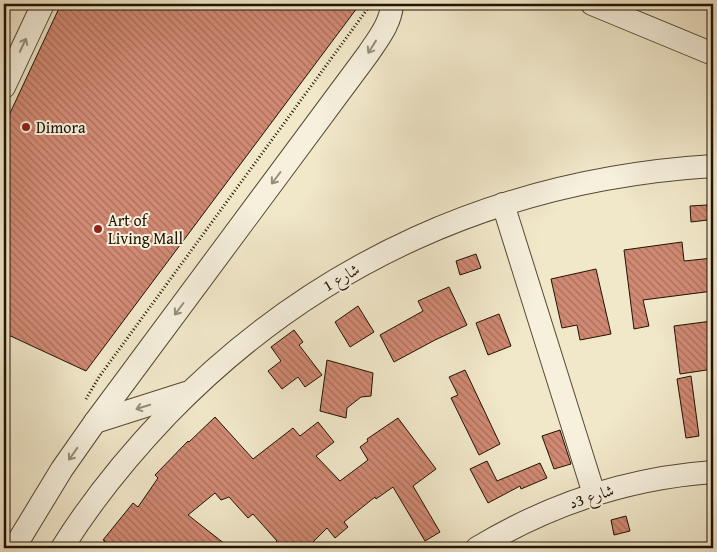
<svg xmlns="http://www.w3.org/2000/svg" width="717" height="552" viewBox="0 0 717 552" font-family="'Gentium Book Plus',Amiri,serif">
<defs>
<pattern id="building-back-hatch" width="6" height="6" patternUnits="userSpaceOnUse" patternTransform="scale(1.25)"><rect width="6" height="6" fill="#d08973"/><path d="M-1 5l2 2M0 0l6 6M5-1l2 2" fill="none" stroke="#a86f5c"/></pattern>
</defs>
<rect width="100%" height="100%" fill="#f1e8ca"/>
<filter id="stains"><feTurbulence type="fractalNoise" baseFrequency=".004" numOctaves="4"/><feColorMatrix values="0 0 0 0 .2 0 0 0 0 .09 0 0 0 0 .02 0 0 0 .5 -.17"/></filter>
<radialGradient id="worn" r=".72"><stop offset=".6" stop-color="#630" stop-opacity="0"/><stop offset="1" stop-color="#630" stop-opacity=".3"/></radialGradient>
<g fill="url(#building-back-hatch)" stroke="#211302">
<path d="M61,4H360L86,371L4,333V126Z"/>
<path d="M707,205L708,220L691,222L690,206Z"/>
<path d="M682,242L684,261L713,258V291L643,300L649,326L634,329L624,250Z"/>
<path d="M476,254L481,268L460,275L456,261Z"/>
<path d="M596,269L611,334L580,340L577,325L562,328L551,279Z"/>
<path d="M449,287L467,325L435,340L394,362L380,335L423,311L418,301Z"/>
<path d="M358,306L374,332L350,347L335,322Z"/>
<path d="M499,314L511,346L488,355L476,323Z"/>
<path d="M712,321L713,369L680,374L674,326Z"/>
<path d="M294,330L303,342L299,345L322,375L305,387L298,377L282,389L268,371L281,361L271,347Z"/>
<path d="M327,360L373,373L371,396L361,397L347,408L346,418L320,411Z"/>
<path d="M465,370L500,444L479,455L451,398L458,395L449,377Z"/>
<path d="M691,376L699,436L686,438L677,379Z"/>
<path d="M215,417L253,459L293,428L300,436L318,422L334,442L316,456L340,481L368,460L360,447L368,441L367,439L398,418L436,469L413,486L440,532L425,541L393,487L376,499L375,497L344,522L348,527L335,538L327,528L307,548H270L277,541L253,514L248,518L229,497L221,500L215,493L188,515L230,548H101L105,541L103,540L133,503L138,507L158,478L155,475L188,441L189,442Z"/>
<path d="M560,430L571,464L554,469L542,436Z"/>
<path d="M487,461L497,481L540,463L547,478L521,489L520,486L488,503L470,469Z"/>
<path d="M626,516L630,531L614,535L611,520Z"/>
</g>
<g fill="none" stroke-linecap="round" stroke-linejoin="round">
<defs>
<g id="minor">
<path d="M592,4L713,54"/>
<path d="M4,87L43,4"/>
<path d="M503,204L594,494"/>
<path d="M95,422L186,393"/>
<path d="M14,548L62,469L95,422L368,54C378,39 391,23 392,4"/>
<path d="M62,548C92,500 128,456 167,415C315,262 501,179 713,166"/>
<path d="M477,548C550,504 628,478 713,472"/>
</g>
</defs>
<use href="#minor" stroke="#554834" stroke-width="24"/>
<g stroke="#211302" stroke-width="3" stroke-dasharray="1 2.5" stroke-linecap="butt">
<path d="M4,116L9,106"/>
<path d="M86,399L99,377L371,4"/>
</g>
<use href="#minor" stroke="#f6f0dd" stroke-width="22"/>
</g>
<defs><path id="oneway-shaft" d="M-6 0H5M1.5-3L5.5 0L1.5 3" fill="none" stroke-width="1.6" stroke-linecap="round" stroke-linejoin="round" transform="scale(1.25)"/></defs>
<g stroke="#968d7a">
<use href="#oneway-shaft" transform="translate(23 45) rotate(-65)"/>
<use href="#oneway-shaft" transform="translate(372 47) rotate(122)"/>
<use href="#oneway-shaft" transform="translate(276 178) rotate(127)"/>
<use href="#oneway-shaft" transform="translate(179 309) rotate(127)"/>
<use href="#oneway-shaft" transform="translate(143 407) rotate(163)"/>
<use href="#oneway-shaft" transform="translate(73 454) rotate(125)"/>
</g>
<g fill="#8f2418" stroke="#f6f0dd" stroke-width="2">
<circle cx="26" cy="127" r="5"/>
<circle cx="98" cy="229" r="5"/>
</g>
<g text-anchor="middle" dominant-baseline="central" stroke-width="4" stroke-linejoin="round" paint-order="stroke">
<g font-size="16" fill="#211302" stroke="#f6f0dd" text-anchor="start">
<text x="36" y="127">Dimora</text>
<text x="108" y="220">Art of<tspan x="108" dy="18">Living Mall</tspan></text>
</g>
<g font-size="16" fill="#211302" stroke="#f6f0dd">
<text transform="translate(341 277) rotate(-30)">شارع 1</text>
<text transform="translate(591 496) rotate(-18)">شارع 3د</text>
</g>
</g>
<rect width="717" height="552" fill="none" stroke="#f1e8ca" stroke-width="20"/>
<rect x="5" y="5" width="707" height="542" fill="none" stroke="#211302" stroke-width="2.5"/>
<rect x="10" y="10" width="697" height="532" fill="none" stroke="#211302"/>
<rect width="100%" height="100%" filter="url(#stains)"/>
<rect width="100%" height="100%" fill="url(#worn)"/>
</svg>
